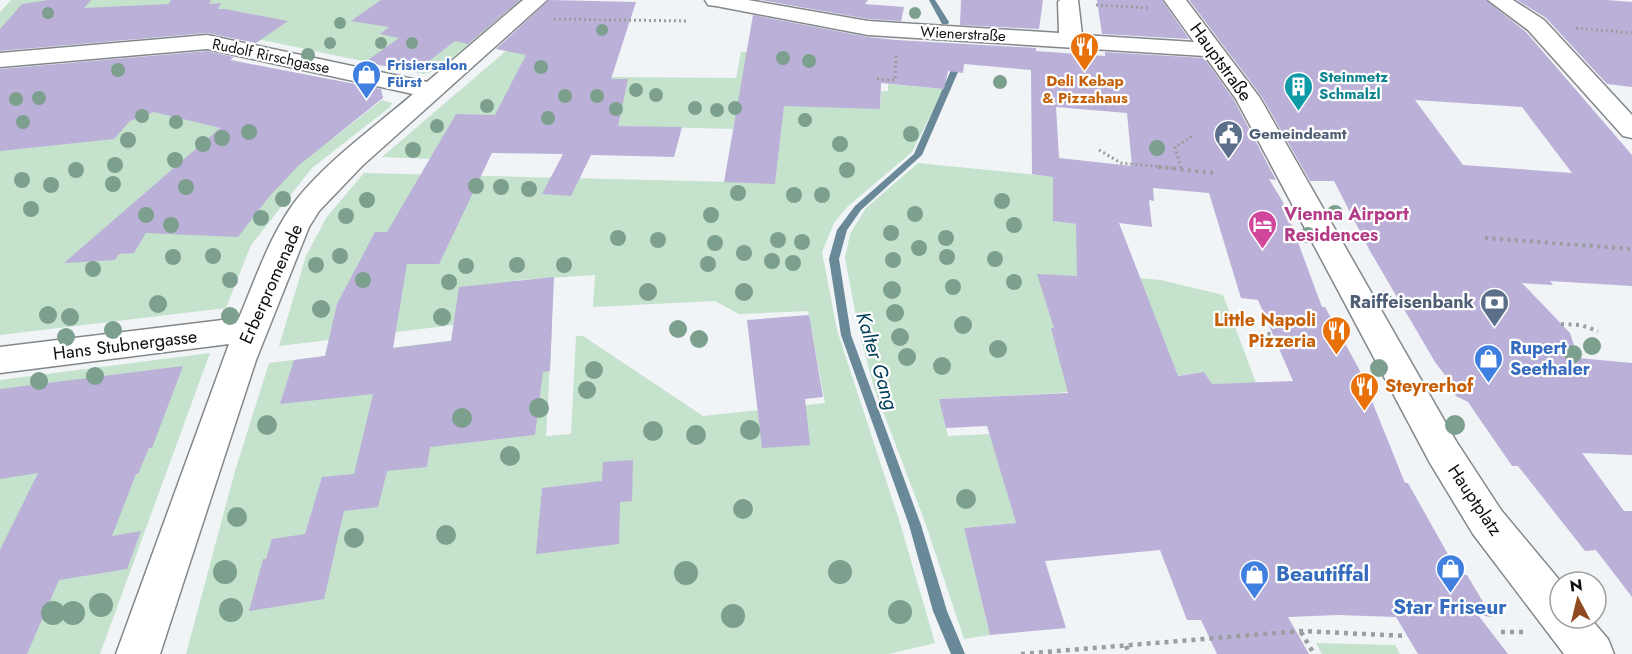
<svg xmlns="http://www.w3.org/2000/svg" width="1632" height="654" viewBox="0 0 1632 654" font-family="Jost,sans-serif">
<rect width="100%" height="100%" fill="#f0f4f7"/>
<g fill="#c5e2cd">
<path d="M11,0H524L435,71L424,74L219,31L0,50V12Z"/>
<path d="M541,21L612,77L736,78L741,52L843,47L880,108L881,91H888V84L944,89L912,152L846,208L834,223L822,252L837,330L900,523L935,643L889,654H186L235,471L269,363L552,328L546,436L571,434L576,336H583L703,416L825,403L808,311L739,314L715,301L593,307L595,275L517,280L513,300L504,319L279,346L306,256L326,218L364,173L775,183L782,123L735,122L733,129L499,123L503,116L456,114L430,159L382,157Z"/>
<path d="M209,55L242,62L183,100L335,137L382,100L392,103L390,107L312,168L251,245L226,308L0,335V70Z"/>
<path d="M918,163L1058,177L1053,194V221L1076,224V234H1079V273L1161,280L1223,295L1256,383L1212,384L1204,372L1059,393L940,399L948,436L990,434L1016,523L964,528L990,635L964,639L925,522L874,388L859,332L845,258L850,234L866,208Z"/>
<path d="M210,353L100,654H0V380Z"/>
<path d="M1316,643L1395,645L1400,654H1322Z"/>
</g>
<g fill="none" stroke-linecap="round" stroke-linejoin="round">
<g fill="#698898" fill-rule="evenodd">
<path d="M929,0H935L949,22L948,24H942Z"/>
<path d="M951,70L958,72L922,155L861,210L847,230L839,259L851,335L921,525L947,611L965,654H951L933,611L909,525L841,335L829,259L837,230L855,206L914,154Z"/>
</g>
</g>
<g fill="#bab0d8" fill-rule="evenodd">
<path d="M49,0H91L84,8L169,4L171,0H211L209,4L221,3L218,9H225L288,21L256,43L207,33L0,51V29L22,4Z"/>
<path d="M381,0H520L468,44L455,41L415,72L374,64L376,69L361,65L399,38L380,34L389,27L351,21Z"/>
<path d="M549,0L636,2L611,79H628L618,126L682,127L674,157L591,155L571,196L542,194L563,154L492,153L439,264H407L393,348L451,341L459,287L554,277L550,371L543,372L535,435L430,447L427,467L387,471L378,507L344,511L324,599L249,611L263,559H266L272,539L305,534L322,477L354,474L373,394L280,404L294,360L325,356L337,304L375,232H387L456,114L495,115L526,55L496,49Z"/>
<path d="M761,0H868L865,4L904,7L901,21L868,19Z"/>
<path d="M961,0H1043L1039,29L960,25Z"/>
<path d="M1097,0H1162L1189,39L1102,34Z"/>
<path d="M1189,0H1486L1526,32L1632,155V286L1550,281L1553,285L1522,283L1570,333L1578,358L1632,363V455L1582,453L1624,511H1632V597L1596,550L1585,551L1518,466H1512L1468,402L1456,396L1449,386L1451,383L1435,362L1370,251L1334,181H1310L1262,97ZM1415,100L1522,107L1572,173L1463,165Z"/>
<path d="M1517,0H1606L1632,2V87L1607,84L1546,18Z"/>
<path d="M753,15L868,37L896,40L1036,48V51L1105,56V52L1204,58L1234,100L1276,180L1269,179L1283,202L1322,307H1325L1359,369L1405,483H1408L1459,574L1467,575L1492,617L1478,615L1508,654H1418L1396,617L1338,615L1288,617L1309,654H1217L1201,620H1187L1160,550L1045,561L1066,628L990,635L964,528L1016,523L987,426L946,428L939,399L1068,393L1051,328H1054L1037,274L1077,276L1076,224L1053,221V177L1032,174L1031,70L964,64L963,73L948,71L944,89L881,83L880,109L784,106L775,184L724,182ZM1056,107L1127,113L1132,166L1059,158ZM1153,188L1209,193L1241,298L1258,300L1293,381L1212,384L1204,372L1178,376L1119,223L1152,227L1149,200L1154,201Z"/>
<path d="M207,51L234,57L230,60L381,89L383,98L298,166L268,198L238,237L146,233L134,253L119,254L115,260L64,263L220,128L154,112L130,121L114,139L0,151V69Z"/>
<path d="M809,315L823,397L805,399L810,445L762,448L747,320Z"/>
<path d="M183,366L152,448H149L138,474H136L112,536L141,531L127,569L59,580L27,654H0V550L38,473L0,479V389Z"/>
<path d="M633,460L632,501L620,502L619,544L536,554L542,488L602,481L603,462Z"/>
</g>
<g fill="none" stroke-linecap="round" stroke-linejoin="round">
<defs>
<g id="minor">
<path d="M523,0H547L362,166L319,211L309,227L256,360L160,654H116L229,344L0,373V347L239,318C256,278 270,234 297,199C328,160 375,127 413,94L207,49L0,67V53L207,35L427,82Z"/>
<path d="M705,0H748L868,21L1059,33L1058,2L1060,0H1078L1082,35L1194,42L1164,0H1186L1260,98L1456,441L1501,510L1561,582L1560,618H1590L1608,639L1614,654H1564L1473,534L1430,463L1236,99L1205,56L868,35L716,6L708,5Z"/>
<path d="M1488,0H1513L1544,20L1632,115V138L1623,136L1528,30Z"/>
</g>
</defs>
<use href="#minor" stroke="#83878a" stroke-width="3"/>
<g stroke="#9b9ea0" stroke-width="3" stroke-dasharray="2 3" stroke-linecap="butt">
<path d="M1096,5L1149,8"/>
<path d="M554,19L688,21"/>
<path d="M1576,28L1632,33"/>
<path d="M877,79L895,80L896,55"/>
<path d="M1099,150L1121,163L1172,168"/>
<path d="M1181,168L1175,147L1191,137L1189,133"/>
</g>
<g stroke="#9b9ea0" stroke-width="4" stroke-dasharray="3 4.5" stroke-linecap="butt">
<path d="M1158,167L1215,173"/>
<path d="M1485,238L1632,249"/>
<path d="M1561,324L1581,325L1598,331"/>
<path d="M1260,334H1273"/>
</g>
<g stroke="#9b9ea0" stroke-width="4.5" stroke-dasharray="4 5" stroke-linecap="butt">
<path d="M1301,632L1314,654"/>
<path d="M1501,632H1525"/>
<path d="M1126,646L1129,654"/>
<path d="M1021,654L1301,631L1407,636"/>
</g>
<use href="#minor" fill="#fff" fill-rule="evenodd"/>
</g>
<g fill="#7ca08d">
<circle cx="48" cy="13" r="6"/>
<circle cx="915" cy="13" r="6"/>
<circle cx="340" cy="23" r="6"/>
<circle cx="602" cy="30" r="6"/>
<circle cx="330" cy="43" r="6"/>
<circle cx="381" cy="43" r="6"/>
<circle cx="412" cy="43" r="6"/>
<circle cx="308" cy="55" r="7"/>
<circle cx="783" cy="58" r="7"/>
<circle cx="809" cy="61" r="7"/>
<circle cx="541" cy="67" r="7"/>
<circle cx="118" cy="70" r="7"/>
<circle cx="1000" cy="82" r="7"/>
<circle cx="636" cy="90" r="7"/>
<circle cx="656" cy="95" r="7"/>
<circle cx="565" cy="96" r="7"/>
<circle cx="597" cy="96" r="7"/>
<circle cx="39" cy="98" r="7"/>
<circle cx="16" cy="99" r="7"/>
<circle cx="487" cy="106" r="7"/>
<circle cx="695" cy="108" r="7"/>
<circle cx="735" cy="108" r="7"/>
<circle cx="616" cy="109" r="7"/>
<circle cx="717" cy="110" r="7"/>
<circle cx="142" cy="116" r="7"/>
<circle cx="548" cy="118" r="7"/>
<circle cx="805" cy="120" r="7"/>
<circle cx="23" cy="122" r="7"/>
<circle cx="176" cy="122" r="7"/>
<circle cx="437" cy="126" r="7"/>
<circle cx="249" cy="132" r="8"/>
<circle cx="911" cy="134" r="8"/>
<circle cx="222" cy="138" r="8"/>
<circle cx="128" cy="140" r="8"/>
<circle cx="203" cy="144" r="8"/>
<circle cx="840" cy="144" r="8"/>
<circle cx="1157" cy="148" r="8"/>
<circle cx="413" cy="150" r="8"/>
<circle cx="175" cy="160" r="8"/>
<circle cx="115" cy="165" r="8"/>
<circle cx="76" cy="170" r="8"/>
<circle cx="847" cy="170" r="8"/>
<circle cx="22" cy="180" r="8"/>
<circle cx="113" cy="184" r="8"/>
<circle cx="51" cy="185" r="8"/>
<circle cx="476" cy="186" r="8"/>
<circle cx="186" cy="187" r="8"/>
<circle cx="501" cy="187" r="8"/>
<circle cx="529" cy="189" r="8"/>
<circle cx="738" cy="193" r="8"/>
<circle cx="794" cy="195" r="8"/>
<circle cx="822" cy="195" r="8"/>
<circle cx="283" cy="199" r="8"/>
<circle cx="367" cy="200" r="8"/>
<circle cx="1002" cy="201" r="8"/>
<circle cx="31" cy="209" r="8"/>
<circle cx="1335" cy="213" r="8"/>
<circle cx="915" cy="214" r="8"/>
<circle cx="146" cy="215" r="8"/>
<circle cx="711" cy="215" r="8"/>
<circle cx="346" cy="216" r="8"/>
<circle cx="261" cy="218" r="8"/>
<circle cx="171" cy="225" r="8"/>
<circle cx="1014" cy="225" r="8"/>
<circle cx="891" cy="233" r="8"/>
<circle cx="1308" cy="235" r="8"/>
<circle cx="618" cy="238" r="8"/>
<circle cx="946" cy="238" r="8"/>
<circle cx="658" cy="240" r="8"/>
<circle cx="778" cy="240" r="8"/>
<circle cx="802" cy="242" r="8"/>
<circle cx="715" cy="243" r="8"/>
<circle cx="919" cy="248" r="8"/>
<circle cx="744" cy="253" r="8"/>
<circle cx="213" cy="256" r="8"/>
<circle cx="340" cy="256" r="8"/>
<circle cx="173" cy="257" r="8"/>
<circle cx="947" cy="257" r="8"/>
<circle cx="995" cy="259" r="8"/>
<circle cx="893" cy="260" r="8"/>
<circle cx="772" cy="261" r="8"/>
<circle cx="793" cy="263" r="8"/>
<circle cx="708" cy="264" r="8"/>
<circle cx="316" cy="265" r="8"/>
<circle cx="517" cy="265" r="8"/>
<circle cx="564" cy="265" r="8"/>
<circle cx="466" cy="266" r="8"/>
<circle cx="93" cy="269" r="8"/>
<circle cx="230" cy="280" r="8"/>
<circle cx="363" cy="280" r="8"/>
<circle cx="449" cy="282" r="8"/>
<circle cx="1014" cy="282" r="8"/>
<circle cx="953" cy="287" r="8"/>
<circle cx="892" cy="290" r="9"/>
<circle cx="648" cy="292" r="9"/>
<circle cx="744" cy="292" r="9"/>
<circle cx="1383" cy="300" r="9"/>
<circle cx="158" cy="304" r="9"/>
<circle cx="321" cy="309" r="9"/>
<circle cx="895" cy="313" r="9"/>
<circle cx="48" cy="315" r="9"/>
<circle cx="230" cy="316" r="9"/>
<circle cx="70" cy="317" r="9"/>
<circle cx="442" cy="317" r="9"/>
<circle cx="963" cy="325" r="9"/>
<circle cx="678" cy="329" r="9"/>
<circle cx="113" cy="330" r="9"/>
<circle cx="66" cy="337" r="9"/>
<circle cx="900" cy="337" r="9"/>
<circle cx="699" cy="339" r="9"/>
<circle cx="1592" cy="346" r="9"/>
<circle cx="998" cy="349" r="9"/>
<circle cx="1573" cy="354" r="9"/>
<circle cx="907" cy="357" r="9"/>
<circle cx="942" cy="366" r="9"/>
<circle cx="1379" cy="368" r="9"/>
<circle cx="594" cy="370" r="9"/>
<circle cx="95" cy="376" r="9"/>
<circle cx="39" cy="381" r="9"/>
<circle cx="587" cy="390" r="9"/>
<circle cx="539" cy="408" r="10"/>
<circle cx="462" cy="418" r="10"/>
<circle cx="267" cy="425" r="10"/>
<circle cx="1455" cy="425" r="10"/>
<circle cx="750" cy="430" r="10"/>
<circle cx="653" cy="431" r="10"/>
<circle cx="696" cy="435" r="10"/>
<circle cx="510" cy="456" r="10"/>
<circle cx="966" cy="499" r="10"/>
<circle cx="743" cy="509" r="10"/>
<circle cx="237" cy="517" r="10"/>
<circle cx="446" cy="535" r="10"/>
<circle cx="354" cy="538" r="10"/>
<circle cx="225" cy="572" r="12"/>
<circle cx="840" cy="572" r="12"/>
<circle cx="686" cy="573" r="12"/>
<circle cx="101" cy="605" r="12"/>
<circle cx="231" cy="610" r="12"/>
<circle cx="900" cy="612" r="12"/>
<circle cx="53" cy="613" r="12"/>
<circle cx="73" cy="613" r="12"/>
<circle cx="733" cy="616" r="12"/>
</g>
<defs>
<symbol id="restaurant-pin" viewBox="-11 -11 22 30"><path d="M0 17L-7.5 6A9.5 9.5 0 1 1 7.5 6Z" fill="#e8710a" stroke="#fff"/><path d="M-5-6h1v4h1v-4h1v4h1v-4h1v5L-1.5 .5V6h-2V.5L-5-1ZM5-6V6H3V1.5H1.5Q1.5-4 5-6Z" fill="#fff"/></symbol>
<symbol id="shop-pin" viewBox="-11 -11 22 30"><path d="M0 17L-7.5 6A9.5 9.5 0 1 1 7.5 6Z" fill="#3f7fe0" stroke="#fff"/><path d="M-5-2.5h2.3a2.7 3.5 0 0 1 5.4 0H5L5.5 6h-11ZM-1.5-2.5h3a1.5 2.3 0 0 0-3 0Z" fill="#fff"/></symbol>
<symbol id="building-pin" viewBox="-11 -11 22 30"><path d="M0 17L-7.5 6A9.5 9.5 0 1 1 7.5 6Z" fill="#0f9aa8" stroke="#fff"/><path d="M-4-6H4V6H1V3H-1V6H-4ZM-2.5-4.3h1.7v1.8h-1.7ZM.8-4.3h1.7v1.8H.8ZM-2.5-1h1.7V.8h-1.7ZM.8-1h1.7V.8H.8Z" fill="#fff"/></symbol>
<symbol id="civic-pin" viewBox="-11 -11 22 30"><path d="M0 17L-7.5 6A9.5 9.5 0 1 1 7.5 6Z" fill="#5c6f8a" stroke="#fff"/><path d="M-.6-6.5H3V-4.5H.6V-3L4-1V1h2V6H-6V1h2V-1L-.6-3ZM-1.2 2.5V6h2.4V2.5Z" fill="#fff"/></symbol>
<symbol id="hotel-pin" viewBox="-11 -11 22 30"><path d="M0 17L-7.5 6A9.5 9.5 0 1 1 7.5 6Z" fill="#d1479c" stroke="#fff"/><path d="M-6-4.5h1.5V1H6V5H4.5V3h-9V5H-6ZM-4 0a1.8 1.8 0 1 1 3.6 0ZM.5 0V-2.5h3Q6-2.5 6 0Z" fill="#fff"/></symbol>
<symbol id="bank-pin" viewBox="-11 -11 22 30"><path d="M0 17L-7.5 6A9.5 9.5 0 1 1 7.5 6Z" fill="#5c6f8a" stroke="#fff"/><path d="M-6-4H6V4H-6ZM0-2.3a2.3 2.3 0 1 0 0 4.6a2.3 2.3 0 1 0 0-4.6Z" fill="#fff"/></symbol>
</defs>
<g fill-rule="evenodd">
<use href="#restaurant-pin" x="1068" y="30" width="33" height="45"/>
<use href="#shop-pin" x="350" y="58" width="33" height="45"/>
<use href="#building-pin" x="1282" y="70" width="33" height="45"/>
<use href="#civic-pin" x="1212" y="118" width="33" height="45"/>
<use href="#hotel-pin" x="1246" y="208" width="33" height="45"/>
<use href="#bank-pin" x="1478" y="286" width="33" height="45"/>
<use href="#restaurant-pin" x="1320" y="314" width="33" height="45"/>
<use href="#shop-pin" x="1472" y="342" width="33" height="45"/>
<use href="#restaurant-pin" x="1348" y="370" width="33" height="45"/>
<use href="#shop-pin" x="1434" y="552" width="33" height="45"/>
<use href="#shop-pin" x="1238" y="558" width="33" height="45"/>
</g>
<g text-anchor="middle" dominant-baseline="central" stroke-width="4.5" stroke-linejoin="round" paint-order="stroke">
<g font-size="15" fill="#0d0e0f" stroke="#fff">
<text transform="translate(963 34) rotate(3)">Wienerstraße</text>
<text transform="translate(271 56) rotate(12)">Rudolf Rirschgasse</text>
</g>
<g font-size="15" font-weight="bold" fill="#366cbe" stroke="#fff" text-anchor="start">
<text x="387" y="65">Frisiersalon<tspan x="387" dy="17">Fürst</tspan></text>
</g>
<g font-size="15" font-weight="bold" fill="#0d838f" stroke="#fff" text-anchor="start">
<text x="1319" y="77">Steinmetz<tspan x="1319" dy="17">Schmalzl</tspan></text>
</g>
<g font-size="15" font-weight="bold" fill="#c56008" stroke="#fff">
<text x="1085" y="81">Deli Kebap<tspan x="1085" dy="17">&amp; Pizzahaus</tspan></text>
</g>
<g font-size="15" font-weight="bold" fill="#4e5e75" stroke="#fff" text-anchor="start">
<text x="1249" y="134">Gemeindeamt</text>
</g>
<g font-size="18" fill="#0d0e0f" stroke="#fff">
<text transform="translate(1221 62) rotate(54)">Hauptstraße</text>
<text transform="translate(271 284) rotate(-66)">Erberpromenade</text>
<text transform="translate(125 345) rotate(-7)">Hans Stubnergasse</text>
<text transform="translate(1475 500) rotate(56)">Hauptplatz</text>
</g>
<g font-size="18" font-weight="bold" fill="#b23c85" stroke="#fff" text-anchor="start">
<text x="1284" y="214">Vienna Airport<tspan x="1284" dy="21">Residences</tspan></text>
</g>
<g font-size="18" font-weight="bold" fill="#4e5e75" stroke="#fff" text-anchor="end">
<text x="1474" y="302">Raiffeisenbank</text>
</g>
<g font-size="18" font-weight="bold" fill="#c56008" stroke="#fff" text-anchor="end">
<text x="1316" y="320">Little Napoli<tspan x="1316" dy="21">Pizzeria</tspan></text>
<text x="1385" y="386" text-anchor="start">Steyrerhof</text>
</g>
<g font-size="18" font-weight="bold" fill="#366cbe" stroke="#fff" text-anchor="start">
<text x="1510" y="348">Rupert<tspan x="1510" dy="21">Seethaler</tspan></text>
</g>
<g font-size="20" font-style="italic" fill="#014058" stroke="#fff">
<text transform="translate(877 361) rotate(73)">Kalter Gang</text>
</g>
<g font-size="21" font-weight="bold" fill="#366cbe" stroke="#fff" text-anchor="start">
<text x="1276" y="574">Beautiffal</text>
<text x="1450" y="607" text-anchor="middle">Star Friseur</text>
</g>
</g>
<g transform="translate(1578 600) rotate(353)"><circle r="28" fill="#ffffff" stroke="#9e9f9f" stroke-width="1.5"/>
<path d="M0-4.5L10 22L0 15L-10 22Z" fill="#904a21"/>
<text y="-9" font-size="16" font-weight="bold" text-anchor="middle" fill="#0d0e0f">N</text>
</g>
</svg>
